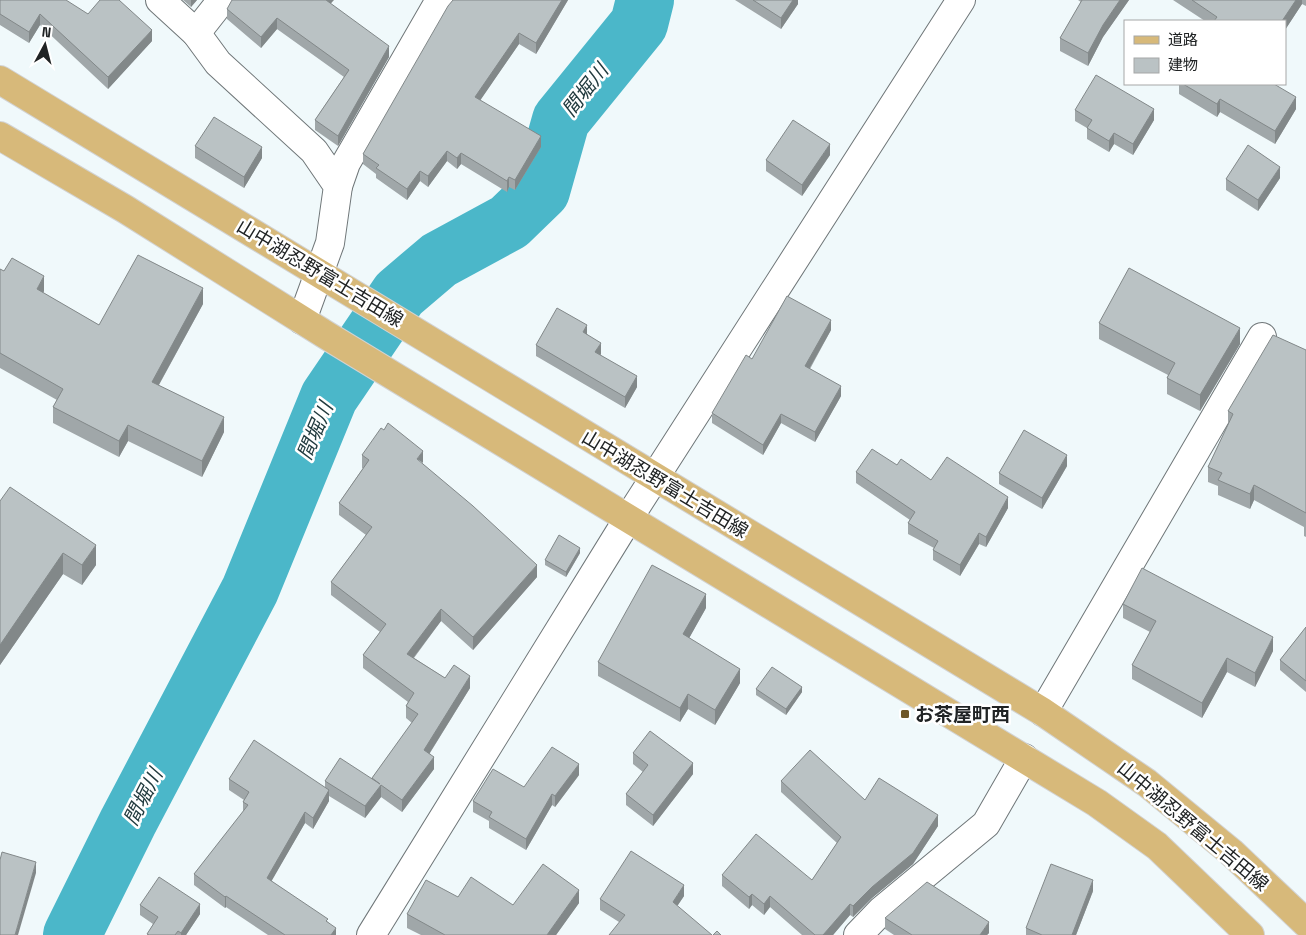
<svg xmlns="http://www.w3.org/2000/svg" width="1306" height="935" viewBox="0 0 1306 935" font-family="'Space Grotesk','Noto Sans JP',sans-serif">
<rect width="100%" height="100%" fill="#f0f9fb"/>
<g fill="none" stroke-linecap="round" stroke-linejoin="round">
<path stroke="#4bb7c9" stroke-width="58" d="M72,935L128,822L250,590L329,397L399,294L439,260L509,222L541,191L561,120L639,24L645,0"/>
<defs>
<g id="minor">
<path d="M160,0L196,33L218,63L314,151L338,186L330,243L302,320"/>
<path d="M196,33L222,0"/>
<path d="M338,186L346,163L440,0"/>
<path d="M1043,712L1262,337"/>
<path d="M371,935L628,519L961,0"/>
<path d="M858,935L882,910L986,824L1024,758"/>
</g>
<g id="major">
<path d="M0,80L1043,712L1147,783L1231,852L1306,923"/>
<path d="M0,136L125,209L326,335L1097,803L1157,846L1250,935"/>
</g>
</defs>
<use href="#minor" stroke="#6f7678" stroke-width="30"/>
<use href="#major" stroke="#d2d3d3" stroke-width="30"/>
<use href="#minor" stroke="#fff" stroke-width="28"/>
<use href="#major" stroke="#d7b97a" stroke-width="28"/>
</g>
<g fill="#a0a7a9">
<path d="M0,0L88,14L152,41L108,89L40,25L29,43L0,25Z"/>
<path d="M183,0H197L191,7Z"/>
<path d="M453,0H568L536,54L519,44L480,100L541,147L515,190L509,187L507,192L461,164L457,169L447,161L428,187L420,181L407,200L376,178V174L363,164V154Z"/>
<path d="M735,0H798V4L781,29Z"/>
<path d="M1078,0H1129L1103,37L1088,66L1060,51V38L1081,2Z"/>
<path d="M1173,0H1306V6L1302,4L1285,30V21H1205Z"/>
<path d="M331,4L389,57L338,146L315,130V120L344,77L277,29L261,48L227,19V9Z"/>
<path d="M1179,84H1274L1296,109L1275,144L1220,112L1217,117L1179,94Z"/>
<path d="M1075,110L1154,120L1133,155L1114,144L1109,152L1087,139V128L1075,121Z"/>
<path d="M195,146L262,158L244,188L195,158Z"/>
<path d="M830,155L802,196L766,171V160Z"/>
<path d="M1280,178L1258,211L1226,190V179Z"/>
<path d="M0,269L44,291L43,293L99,325L203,304L159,385L224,432L202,477L128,441L119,457L53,423V407L57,400L0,368Z"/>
<path d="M1099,323L1240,344L1200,411L1167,394V378L1168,375L1099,339Z"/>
<path d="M831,330L810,369L841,396L815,442L781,423L763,455L712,423V413L752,359Z"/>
<path d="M587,334L601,354L600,355L637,387L625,408L536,356V345Z"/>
<path d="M1306,350V537L1304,536V527L1254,500L1250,509L1218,495V486L1208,482V467L1228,425V411Z"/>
<path d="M362,455L423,464L537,577L473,650L441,621L414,658L445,678L470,688L430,753L434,769L402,812L381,797L365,818L329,796V801L313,829L305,823L271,881L328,922L336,935H268L226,907L225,908L194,885V874L243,812V802L244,800L229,790V779L325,787V781L372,778L412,723L406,718V706L408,702L363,668V655L380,632L331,595V582L366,535L339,515V503L363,468H362Z"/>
<path d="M897,465L931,480L1008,508L986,547L979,544L960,576L933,560V550L934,548L908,534V523L910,520L856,483V472Z"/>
<path d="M1067,466L1042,509L999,484V473Z"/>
<path d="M0,501L96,565L82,585L63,574L0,665Z"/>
<path d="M580,553L566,577L545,565V560Z"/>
<path d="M1123,604L1273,651L1255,687L1227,672L1202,718L1132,679V665L1150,632L1123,618Z"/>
<path d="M706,608L689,638L740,683L715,725L688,709L680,722L598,676V662Z"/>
<path d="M1306,627V692L1280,670V660Z"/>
<path d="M756,689L802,692L786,715L756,695Z"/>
<path d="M633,753L693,774L653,826L626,805V794L643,772L633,764Z"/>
<path d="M579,775L555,807L552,805L526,850L489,828V821L473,812V801L524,787Z"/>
<path d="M781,781L865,800L938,826L913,864L872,898L853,917L850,915L833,935H802L770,907L764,915L752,905L749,909L722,886V875L812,880L837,843L781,792Z"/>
<path d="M1093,891L1076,935H1026V928Z"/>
<path d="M684,896L678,905L619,922L600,910V899Z"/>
<path d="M458,897L513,905L579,903L556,935H421L407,928V914Z"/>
<path d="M140,905L200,914L186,935H147L153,924L140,915Z"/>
<path d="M885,918L989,933L987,935H894L885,929Z"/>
</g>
<g fill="#828889">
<path d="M191,0H197L191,7Z"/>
<path d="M325,0H334L325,10Z"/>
<path d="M562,0H568L536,54V43Z"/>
<path d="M793,0H798V4L781,29V18Z"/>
<path d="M1120,0H1129L1103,37L1088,66V53L1103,25Z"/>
<path d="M1296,0H1302V4L1285,30V21H1282Z"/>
<path d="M40,14V25L29,43V32Z"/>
<path d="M277,18V29L261,48V37Z"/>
<path d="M152,30V41L108,89V77Z"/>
<path d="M519,33V44L475,108V97Z"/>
<path d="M389,46V57L338,146V136Z"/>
<path d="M1296,97V109L1275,144V131Z"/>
<path d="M1220,99V112L1217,117V104Z"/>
<path d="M1154,109V120L1133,155V144Z"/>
<path d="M1114,133V144L1109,152V141Z"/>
<path d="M541,136V147L515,190V180Z"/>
<path d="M830,144V155L802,196V185Z"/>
<path d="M262,147V158L244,188V177Z"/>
<path d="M447,151V161L428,187V176Z"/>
<path d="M461,153V164L457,169V158Z"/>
<path d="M1280,167V178L1258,211V200Z"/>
<path d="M420,171V181L407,200V189Z"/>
<path d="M509,177V187L507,192V181Z"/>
<path d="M44,276V291L37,305V289Z"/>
<path d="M203,288V304L152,397V382Z"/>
<path d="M831,320V330L805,376V366Z"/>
<path d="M587,325V336L583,332Z"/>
<path d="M1240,328V344L1200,411V395Z"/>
<path d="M601,343V354L595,363V352Z"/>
<path d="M637,376V387L625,408V397Z"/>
<path d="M841,386V396L815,442V432Z"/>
<path d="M781,414V423L763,455V445Z"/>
<path d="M224,417V432L202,477V461Z"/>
<path d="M128,425V441L119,457V441Z"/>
<path d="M423,451V463L417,459Z"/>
<path d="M1067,455V466L1042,509V498Z"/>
<path d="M1254,485V500L1250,509V494Z"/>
<path d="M1008,497V508L986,547V537Z"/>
<path d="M979,533V544L960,576V565Z"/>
<path d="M96,545V565L82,585V565Z"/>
<path d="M580,548V553L566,577V572Z"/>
<path d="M63,553V574L0,665V645Z"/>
<path d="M537,565V577L473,650V637Z"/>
<path d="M706,594V608L683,649V634Z"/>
<path d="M441,609V621L407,666V654Z"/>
<path d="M1273,637V651L1255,687V673Z"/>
<path d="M1227,658V672L1202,718V703Z"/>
<path d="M740,669V683L715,725V710Z"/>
<path d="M470,676V688L424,762V750Z"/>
<path d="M802,687V692L786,715V709Z"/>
<path d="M688,694V709L680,722V708Z"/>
<path d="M434,757V769L402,812V800Z"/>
<path d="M693,763V774L653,826V815Z"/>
<path d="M579,764V775L555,807V796Z"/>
<path d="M381,785V797L365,818V806Z"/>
<path d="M329,790V801L313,829V818Z"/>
<path d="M552,794V805L526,850V839Z"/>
<path d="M305,812V823L267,889V878Z"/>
<path d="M938,815V826L913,864L872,898L853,917V906Z"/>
<path d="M36,862V873L18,935H15Z"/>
<path d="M1093,880V891L1076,935H1072Z"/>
<path d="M684,885V896L673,912V902Z"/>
<path d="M579,890V903L556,935H547Z"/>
<path d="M752,894V905L749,909V897Z"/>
<path d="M226,896V907L225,908V897Z"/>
<path d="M770,896V907L764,915V904Z"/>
<path d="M200,904V914L186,935H181V933Z"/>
<path d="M850,904V915L833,935H823Z"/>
<path d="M989,922V933L987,935H980Z"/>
<path d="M336,928V935H331Z"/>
</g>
<g fill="#bac2c4" stroke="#828889">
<path d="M0,0H66L88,14L100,0H119L152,30L108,77L40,14L29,32L0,14Z"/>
<path d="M232,0H326L389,46L338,136L315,120L349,70L277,18L261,37L227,9Z"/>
<path d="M453,0H562L536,43L519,33L475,97L541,136L515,180L509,177L507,181L461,153L457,158L447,151L428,176L420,171L407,189L376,168L379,165L363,154L448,6Z"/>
<path d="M753,0H793L781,18Z"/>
<path d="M1082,0H1120L1103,25L1088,53L1060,38Z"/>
<path d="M1192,0H1296L1282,21H1214L1217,17Z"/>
<path d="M1096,75L1154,109L1133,144L1114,133L1109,141L1087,128L1092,120L1075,110Z"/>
<path d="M1183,84H1274L1296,97L1275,131L1220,99L1217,104Z"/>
<path d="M214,117L262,147L244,177L195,146Z"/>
<path d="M793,120L830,144L802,185L766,160Z"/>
<path d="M1248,145L1280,167L1258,200L1226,179Z"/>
<path d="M138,255L203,288L152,382L224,417L202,461L128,425L119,441L53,407L63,389L0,353V269L4,271L12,258L44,276L37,289L99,325Z"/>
<path d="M1129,268L1240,328L1200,395L1167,378L1175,363L1099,323Z"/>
<path d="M787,296L831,320L805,366L841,386L815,432L781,414L763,445L712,413L746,355L752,359Z"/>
<path d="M557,308L587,325L583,332L601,343L595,352L637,376L625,397L536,345Z"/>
<path d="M1273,335L1306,350V513L1254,485L1250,494L1218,480L1222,473L1208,467L1233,414L1228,411Z"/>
<path d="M388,423L423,451L417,459L473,506L537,565L473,637L441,609L407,654L445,678L454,665L470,676L424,750L434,757L402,800L381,785L365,806L325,781L340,758L380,784L372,778L418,714L406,706L414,693L363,655L386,624L331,582L372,527L339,503L369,460L362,455L381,428L384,430Z"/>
<path d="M1024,430L1067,455L1042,498L999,473Z"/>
<path d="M872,449L897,465L901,459L931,480L947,457L1008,497L986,537L979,533L960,565L933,550L938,541L908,523L915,512L856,472Z"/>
<path d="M10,487L96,545L82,565L63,553L0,645V501Z"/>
<path d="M559,535L580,548L566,572L545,560Z"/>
<path d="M652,565L706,594L683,634L740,669L715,710L688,694L680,708L598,662Z"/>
<path d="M1142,568L1273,637L1255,673L1227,658L1202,703L1132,665L1156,621L1123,604Z"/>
<path d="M1306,627V681L1280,660Z"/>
<path d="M772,667L802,687L786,709L756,689Z"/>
<path d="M650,731L693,763L653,815L626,794L648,765L633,753Z"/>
<path d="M254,740L329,790L313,818L305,812L267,878L328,919L326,921L336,928L331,935H285L226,896L225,897L194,874L248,805L243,802L249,792L229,779Z"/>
<path d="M552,747L579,764L555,796L552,794L526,839L489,817L492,812L473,801L493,769L524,787Z"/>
<path d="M810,750L865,800L879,778L938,815L913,853L872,887L853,906L850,904L823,935H815L770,896L764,904L752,894L749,897L722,875L756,834L812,880L841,837L781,781Z"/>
<path d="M631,851L684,885L673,902L712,935H609L625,915L600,899Z"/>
<path d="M2,852L36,862L15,935H0V860Z"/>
<path d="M543,864L579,890L547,935H445L407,914L426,880L458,897L471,877L513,905Z"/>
<path d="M1051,864L1093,880L1072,935H1042L1026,928Z"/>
<path d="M159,877L200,904L181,933L178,931L175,935H149L147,934L158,917L140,905Z"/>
<path d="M927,882L989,922L980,935H912L885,918Z"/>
<path d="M717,931L721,935H713Z"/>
</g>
<rect fill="#705728" stroke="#fff" stroke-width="2" x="900" y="709" width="10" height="10" rx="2.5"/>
<g text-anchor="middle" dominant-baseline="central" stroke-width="5" stroke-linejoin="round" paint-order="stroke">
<g font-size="19" fill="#202324" stroke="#fff">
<text transform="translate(320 273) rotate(31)">山中湖忍野富士吉田線</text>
<text transform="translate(665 484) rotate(31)">山中湖忍野富士吉田線</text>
<text transform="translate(1193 826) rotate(40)">山中湖忍野富士吉田線</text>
</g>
<g font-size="19" font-weight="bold" fill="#202324" stroke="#fff" text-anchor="start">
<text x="915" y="714">お茶屋町西</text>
</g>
<g font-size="20" font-style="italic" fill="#223b3f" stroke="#fff">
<text transform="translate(585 90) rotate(-52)">間堀川</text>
<text transform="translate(315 431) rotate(-67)">間堀川</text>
<text transform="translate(143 797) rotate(-63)">間堀川</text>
</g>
</g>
<rect x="1124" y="20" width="162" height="65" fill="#ffffff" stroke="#a6a7a7"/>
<rect x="1134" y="36" width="25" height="8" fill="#d7b97a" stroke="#a6a7a7"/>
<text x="1168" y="45" font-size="15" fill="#202324">道路</text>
<rect x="1134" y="58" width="25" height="15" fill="#bac2c4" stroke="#a6a7a7"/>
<text x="1168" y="70" font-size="15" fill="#202324">建物</text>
<g transform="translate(45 45) rotate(7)" stroke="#ffffff" stroke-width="4" paint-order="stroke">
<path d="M0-4L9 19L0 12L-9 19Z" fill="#202324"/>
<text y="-8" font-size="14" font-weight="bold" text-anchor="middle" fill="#202324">N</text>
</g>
</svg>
